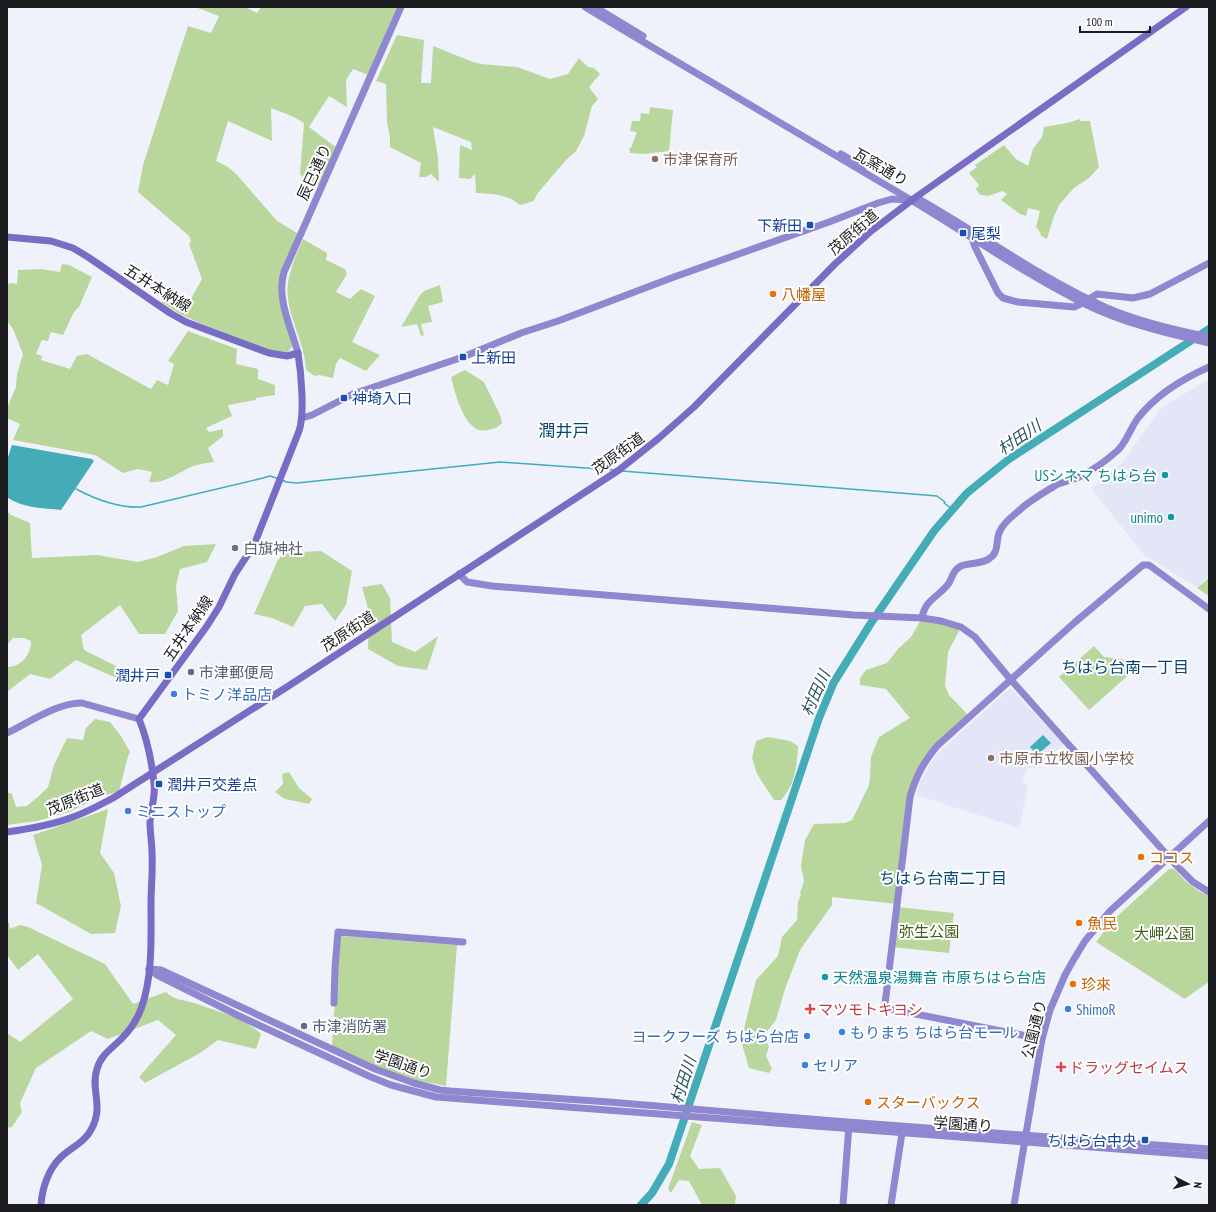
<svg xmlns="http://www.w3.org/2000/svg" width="1216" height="1212" viewBox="0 0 1216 1212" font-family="'PT Sans Narrow','Noto Sans JP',sans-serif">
<rect width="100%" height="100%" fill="#f0f2fb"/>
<g fill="#e3e6f7">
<path d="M1209,379V576L1197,587L1144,555L1091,488L1122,463L1161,408Z"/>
<path d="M1010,688L1064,744L1034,769L1028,768L1022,779L1028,788L1019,828L916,795L920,782L929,765L940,751Z"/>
</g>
<g fill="#b9d79c">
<path d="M195,7H245L257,13L261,7H397L368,75L353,69L346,80L347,107L329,96L309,127L333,145L337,147L320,186L307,182L300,174L304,123L294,117L271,108L272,141L228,121L216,161L228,167L237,175L277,221L299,234L281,276L294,344L287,353L269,350L202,324L180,314L161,302L166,299L184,311L202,279L189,244L191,241L189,236L138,192L143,165L188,26L211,33L219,16Z"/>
<path d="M397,35L424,40L421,83H431L433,46L473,62L481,64L517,67L550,79L568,74L579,58L588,67L594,68L600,74L589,87L598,99L592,106L584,136L576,151L566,160L537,194L534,201L520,205C506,194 494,194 476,193L475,174L470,179L459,178L460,145L472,150L471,142L433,127L438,158L439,182L431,174L426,177H419L421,163L390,147V138L387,122L386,84L376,81Z"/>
<path d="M650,107L673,110L669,151L643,154L630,153L629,148H631L637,132L630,131L632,121H640L641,113L649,114Z"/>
<path d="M1080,119V121H1090L1099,167L1089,178L1074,188L1059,205L1053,219L1047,239L1041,236L1040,232L1036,227L1040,211L1028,208L1026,216L1020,214L1001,200L1007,194L1003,191L988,196L980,195L976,189L979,185L969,173L977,167L975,165L1004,145L1016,159L1028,166L1033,149L1042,137L1044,127L1067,123Z"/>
<path d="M303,239L327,253L326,260L345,269L347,274L336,292L350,299L361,289L375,296L352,342L380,355L366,371L340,358L336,364L333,378L319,375L315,376L306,370C305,341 284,312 288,283C290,268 297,253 303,239Z"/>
<path d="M62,264L69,265L92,277L79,307L74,312L63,335L51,332L48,341L42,340L36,354L42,356L41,360L70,369L77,356L87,354L151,389L157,380L168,385L174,364L168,361L188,331L237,349L236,364L258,369V379L275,385V395L256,398V400L228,405L232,416L206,428L209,432L223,429V436L208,448L214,462C206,463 199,464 191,467C178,473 164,484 149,482L152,472L138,469L123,473L95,455L13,440L20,424L7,418V408L16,387L17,374L23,354L13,329L7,321V285L11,283L17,284L18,270L41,269L60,272Z"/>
<path d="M440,285L443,302L428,306L432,322L421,324L424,335L421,336L417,324L401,327L420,295L424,291Z"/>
<path d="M465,370L484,382L501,417L502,423C497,428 494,429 488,430C465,436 455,393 451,377Z"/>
<path d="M7,511L11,515L30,523L32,558L97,555L138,562L157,557L184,546L216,544L207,562L180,569L176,586L178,611L165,634H139L120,605L81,635L84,650L116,666L126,672L121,680L76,660L50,679L30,674L7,692V667C21,667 31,655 31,641L24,638H13L7,645Z"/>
<path d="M321,551L352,571L346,605L335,621L322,604L305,606L293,627L272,618L254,614L277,562L283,553Z"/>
<path d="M1209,578V596L1197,588Z"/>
<path d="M382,584L390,598L392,642L415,652L438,636L427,670L398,666L368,649L369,612L362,587Z"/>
<path d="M922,618L961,627L948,652L945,686L949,695L970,717L934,750L910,797L897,904L832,897V905L800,950L785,989L776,1020L764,1035L769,1047L766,1056L772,1069L769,1073L749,1068L741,1041L756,980L778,956L782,937L797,920L798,902L801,894L800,893L804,881L801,866L805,840L814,824L845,823L852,820L869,785L870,776L871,757L879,737L910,718L886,689L860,685V678L866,670L887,663L898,649L911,637Z"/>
<path d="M1094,646L1104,657L1122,659L1133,671L1089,710L1059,677Z"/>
<path d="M95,719L110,722L121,736L130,752C125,763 123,779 119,791L100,797L69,812L37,821L7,825V792L12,794L16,807L27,806L39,796L48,787L54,765L67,738L83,740L86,728Z"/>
<path d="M768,737L790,741L798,746C797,766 795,785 781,800H774L757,774L752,758L756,741Z"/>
<path d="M289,772L299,788L312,799L309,804L285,799L275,792L283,784L282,774Z"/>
<path d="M108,809L100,853L114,873L121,906L115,933L91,934L36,903L42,865L33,835Z"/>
<path d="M1169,869H1174C1185,881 1194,890 1209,896V982L1197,990L1185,999L1096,942L1112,921Z"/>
<path d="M897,907L954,913L949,953L892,947Z"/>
<path d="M7,921L9,923L10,929L20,925L28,927L105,964L133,1004L166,992C174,1000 184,1000 194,1003C214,1010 247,1019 261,1034L256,1049L218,1040L200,1053L145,1083L139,1077L176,1035L158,1020L108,1039L91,1031L36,1068L20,1103L22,1112L12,1127L7,1128V1033L20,1042L73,999L38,954L18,970L7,955Z"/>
<path d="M341,936L457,945L446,1086L416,1080L387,1071L332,1046L339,939Z"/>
<path d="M692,1122L702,1125L690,1156L699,1169L720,1168L736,1196L735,1205H702L689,1181L679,1180L671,1193L668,1189Z"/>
</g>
<g fill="#43acb6">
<path d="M12,445L92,459L94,461L61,510C43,508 22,508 7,497V460Z"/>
<path d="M1043,735L1051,743L1037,755L1030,747Z"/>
</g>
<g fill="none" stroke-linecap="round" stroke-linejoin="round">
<g stroke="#43acb6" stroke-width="1.5">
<path d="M622,471L925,495L937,496L945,502L944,503L952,509"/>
<path d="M282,480L286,482L297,483L500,462L614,470"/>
<path d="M76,489C95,499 120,508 141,507L263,478L270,476L279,479"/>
</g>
<path stroke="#43acb6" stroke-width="8" d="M641,1205L652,1193L669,1164L819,718L834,682L871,623L934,531L967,493L1009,459L1209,329"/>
<g stroke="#8f87cf" stroke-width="7">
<path d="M585,7C693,72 802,135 911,200C968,234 1023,273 1083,303C1123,323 1165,333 1209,343"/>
<path d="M595,7L643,36"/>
<path d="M841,154L863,167"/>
<path d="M917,198C981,234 1040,278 1107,308C1139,322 1174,330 1209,337"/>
<path d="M972,238L975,247L998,293L1003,298L1018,302L1074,307L1083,303L1097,294L1133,298L1150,294L1209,263"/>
<path d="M298,353C291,327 276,298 284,272L401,7"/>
<path d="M302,418L312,415L353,394L463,357L521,333L558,321L674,277L829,222L878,203L892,199L908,200"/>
<path d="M459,574L467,582L492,586L854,615L922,618L941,621L961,627L975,637L1011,680L1176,865L1193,882L1209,892"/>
<path d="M922,618C925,599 939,597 949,583C953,576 953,570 961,566C970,562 982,565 990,558C1000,551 995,540 1000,531C1004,521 1016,514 1023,507C1033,499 1045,492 1056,485C1063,482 1072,480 1079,477C1091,471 1107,460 1117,451C1126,443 1130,429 1138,418C1156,395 1182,379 1209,367"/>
<path d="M7,733C28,723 59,702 82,703L139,719"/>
<path d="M149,969L157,975L237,1015L371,1077L391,1085L436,1097L1209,1156"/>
<path d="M149,969L161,970L375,1069L414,1083L440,1090L450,1091L609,1102L834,1121L1209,1149"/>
<path d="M334,1003L335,968L338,932L463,942"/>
<path d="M1042,1039L890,1009L886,1007L885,1004L910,797C916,776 923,763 937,746L1074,623L1143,565H1149L1209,609"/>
<path d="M843,1205L849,1125"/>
<path d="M891,1205L902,1133"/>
<path d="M1014,1205L1042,1039L1050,1010L1065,975L1074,959L1085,941L1110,911L1209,821"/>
</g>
<g stroke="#796cc5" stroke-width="7">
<path d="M7,237L51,241L73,248L88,257L170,313L186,322L269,353L287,356L298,353C301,372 305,414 299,431L254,545L235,574L219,607L207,626L139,719C147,739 152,762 154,784C156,797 150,810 150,823C150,833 152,843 152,853C153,870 151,887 151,904C151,938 153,976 141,1009C137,1019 131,1029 123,1037C114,1047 101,1054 97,1069C90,1089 104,1105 92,1128C85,1143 71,1147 60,1158C48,1170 42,1189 41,1205"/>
<path d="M7,832C29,829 52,825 73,817C87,812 100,805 113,798L290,685L619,470L659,438L694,407L835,264L870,232L916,197L1186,7"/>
</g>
</g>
<g fill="#8d6e63" stroke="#fff" stroke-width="1.5">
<circle cx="655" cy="159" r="4"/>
<circle cx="991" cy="758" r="4"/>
</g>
<g fill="#1a4fb4" stroke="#fff" stroke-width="1.5">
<rect x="806" y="221" width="8" height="8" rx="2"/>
<rect x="959" y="229" width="8" height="8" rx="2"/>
<rect x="459" y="353" width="8" height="8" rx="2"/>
<rect x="340" y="394" width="8" height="8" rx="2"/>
<rect x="164" y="671" width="8" height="8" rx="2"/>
<rect x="155" y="780" width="8" height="8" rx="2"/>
<rect x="1141" y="1136" width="8" height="8" rx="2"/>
</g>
<g fill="#e8710a" stroke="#fff" stroke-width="1.5">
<circle cx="773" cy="294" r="4"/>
<circle cx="1141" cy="857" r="4"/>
<circle cx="1079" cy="923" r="4"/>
<circle cx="1073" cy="984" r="4"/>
<circle cx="868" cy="1102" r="4"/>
</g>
<g fill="#0f9aa8" stroke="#fff" stroke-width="1.5">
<circle cx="1165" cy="475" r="4"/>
<circle cx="1171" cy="517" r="4"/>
<circle cx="825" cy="977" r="4"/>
</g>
<circle fill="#6b7280" stroke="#fff" stroke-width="1.5" cx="235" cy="548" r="4"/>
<g fill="#5c6f8a" stroke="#fff" stroke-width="1.5">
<circle cx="191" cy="672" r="4"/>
<circle cx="304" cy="1026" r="4"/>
</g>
<g fill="#3f7fe0" stroke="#fff" stroke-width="1.5">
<circle cx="174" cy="694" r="4"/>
<circle cx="128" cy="811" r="4"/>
<circle cx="1068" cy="1009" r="4"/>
<circle cx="842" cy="1032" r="4"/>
<circle cx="807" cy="1036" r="4"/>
<circle cx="805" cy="1065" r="4"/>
</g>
<g fill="#e0444e" stroke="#fff" stroke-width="1.5">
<path d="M808 1003h4v4h4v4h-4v4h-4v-4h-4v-4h4z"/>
<path d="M1059 1061h4v4h4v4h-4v4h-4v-4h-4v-4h4z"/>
</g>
<g text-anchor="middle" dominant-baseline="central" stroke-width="4" stroke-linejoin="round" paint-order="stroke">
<g font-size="15" fill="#785e54" stroke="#fff" text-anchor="start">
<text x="663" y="159">市津保育所</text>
<text x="999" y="758">市原市立牧園小学校</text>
</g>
<g font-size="15" fill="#1b1c1f" stroke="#fff">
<text transform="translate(881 167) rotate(30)">瓦窯通り</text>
<text transform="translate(314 172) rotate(-65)">辰巳通り</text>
<text transform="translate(853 232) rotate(-41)">茂原街道</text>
<text transform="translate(158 288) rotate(32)">五井本納線</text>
<text transform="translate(618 453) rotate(-36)">茂原街道</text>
<text transform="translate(188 628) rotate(-56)">五井本納線</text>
<text transform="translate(348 631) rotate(-33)">茂原街道</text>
<text transform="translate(75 799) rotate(-22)">茂原街道</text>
<text transform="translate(1034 1029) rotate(-76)">公園通り</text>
<text transform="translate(403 1064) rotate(19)">学園通り</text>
<text transform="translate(963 1124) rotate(4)">学園通り</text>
</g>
<g font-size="15" fill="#164399" stroke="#fff" text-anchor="start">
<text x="802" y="225" text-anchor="end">下新田</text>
<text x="971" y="233">尾梨</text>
<text x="471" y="357">上新田</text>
<text x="352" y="398">神埼入口</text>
<text x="160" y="675" text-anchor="end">潤井戸</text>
<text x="167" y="784">潤井戸交差点</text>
<text x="1137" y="1140" text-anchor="end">ちはら台中央</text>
</g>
<g font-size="15" fill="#c56008" stroke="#fff" text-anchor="start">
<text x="781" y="294">八幡屋</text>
<text x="1149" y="857">ココス</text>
<text x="1087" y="923">魚民</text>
<text x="1081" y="984">珍來</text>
<text x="876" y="1102">スターバックス</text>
</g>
<g font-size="15" fill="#0d838f" stroke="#fff" text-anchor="end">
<text x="1157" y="475">USシネマ ちはら台</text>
<text x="1163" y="517">unimo</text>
<text x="833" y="977" text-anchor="start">天然温泉湯舞音 市原ちはら台店</text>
</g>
<g font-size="15" fill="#5b616d" stroke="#fff" text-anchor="start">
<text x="243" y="548">白旗神社</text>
</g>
<g font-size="15" fill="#4e5e75" stroke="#fff" text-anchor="start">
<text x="199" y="672">市津郵便局</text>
<text x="312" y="1026">市津消防署</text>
</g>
<g font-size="15" fill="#366cbe" stroke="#fff" text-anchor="start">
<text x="182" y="694">トミノ洋品店</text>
<text x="136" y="811">ミニストップ</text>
<text x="1076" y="1009">ShimoR</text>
<text x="850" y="1032">もりまち ちはら台モール</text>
<text x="799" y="1036" text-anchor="end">ヨークフーズ ちはら台店</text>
<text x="813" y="1065">セリア</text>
</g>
<g font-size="15" fill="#405d19" stroke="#fff">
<text x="929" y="931">弥生公園</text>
<text x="1164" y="933">大岬公園</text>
</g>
<g font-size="15" fill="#be3a42" stroke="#fff" text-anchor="start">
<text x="818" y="1009">マツモトキヨシ</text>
<text x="1069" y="1067">ドラッグセイムス</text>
</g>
<g font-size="16" font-style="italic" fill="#265458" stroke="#fff">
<text transform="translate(1019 437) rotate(-34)">村田川</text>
<text transform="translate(815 693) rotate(-66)">村田川</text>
<text transform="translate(683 1080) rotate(-72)">村田川</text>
</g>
<g font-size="16" fill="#044877" stroke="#fff">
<text x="1125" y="667">ちはら台南一丁目</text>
<text x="943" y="878">ちはら台南二丁目</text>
</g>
<g font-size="17" fill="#044877" stroke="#fff">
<text x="564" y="431">潤井戸</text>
</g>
</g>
<rect width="1216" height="1212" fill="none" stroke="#1b1c1f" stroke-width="16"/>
<g transform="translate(1188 1184) rotate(96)" stroke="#ffffff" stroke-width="3" paint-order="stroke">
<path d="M0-3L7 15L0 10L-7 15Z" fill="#1b1c1f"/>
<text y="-6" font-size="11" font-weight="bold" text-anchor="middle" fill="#1b1c1f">N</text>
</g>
<path d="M1080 26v6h70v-6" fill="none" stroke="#1b1c1f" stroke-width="2"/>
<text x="1086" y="26" font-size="12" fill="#1b1c1f" stroke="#ffffff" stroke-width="3" paint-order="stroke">100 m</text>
</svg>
